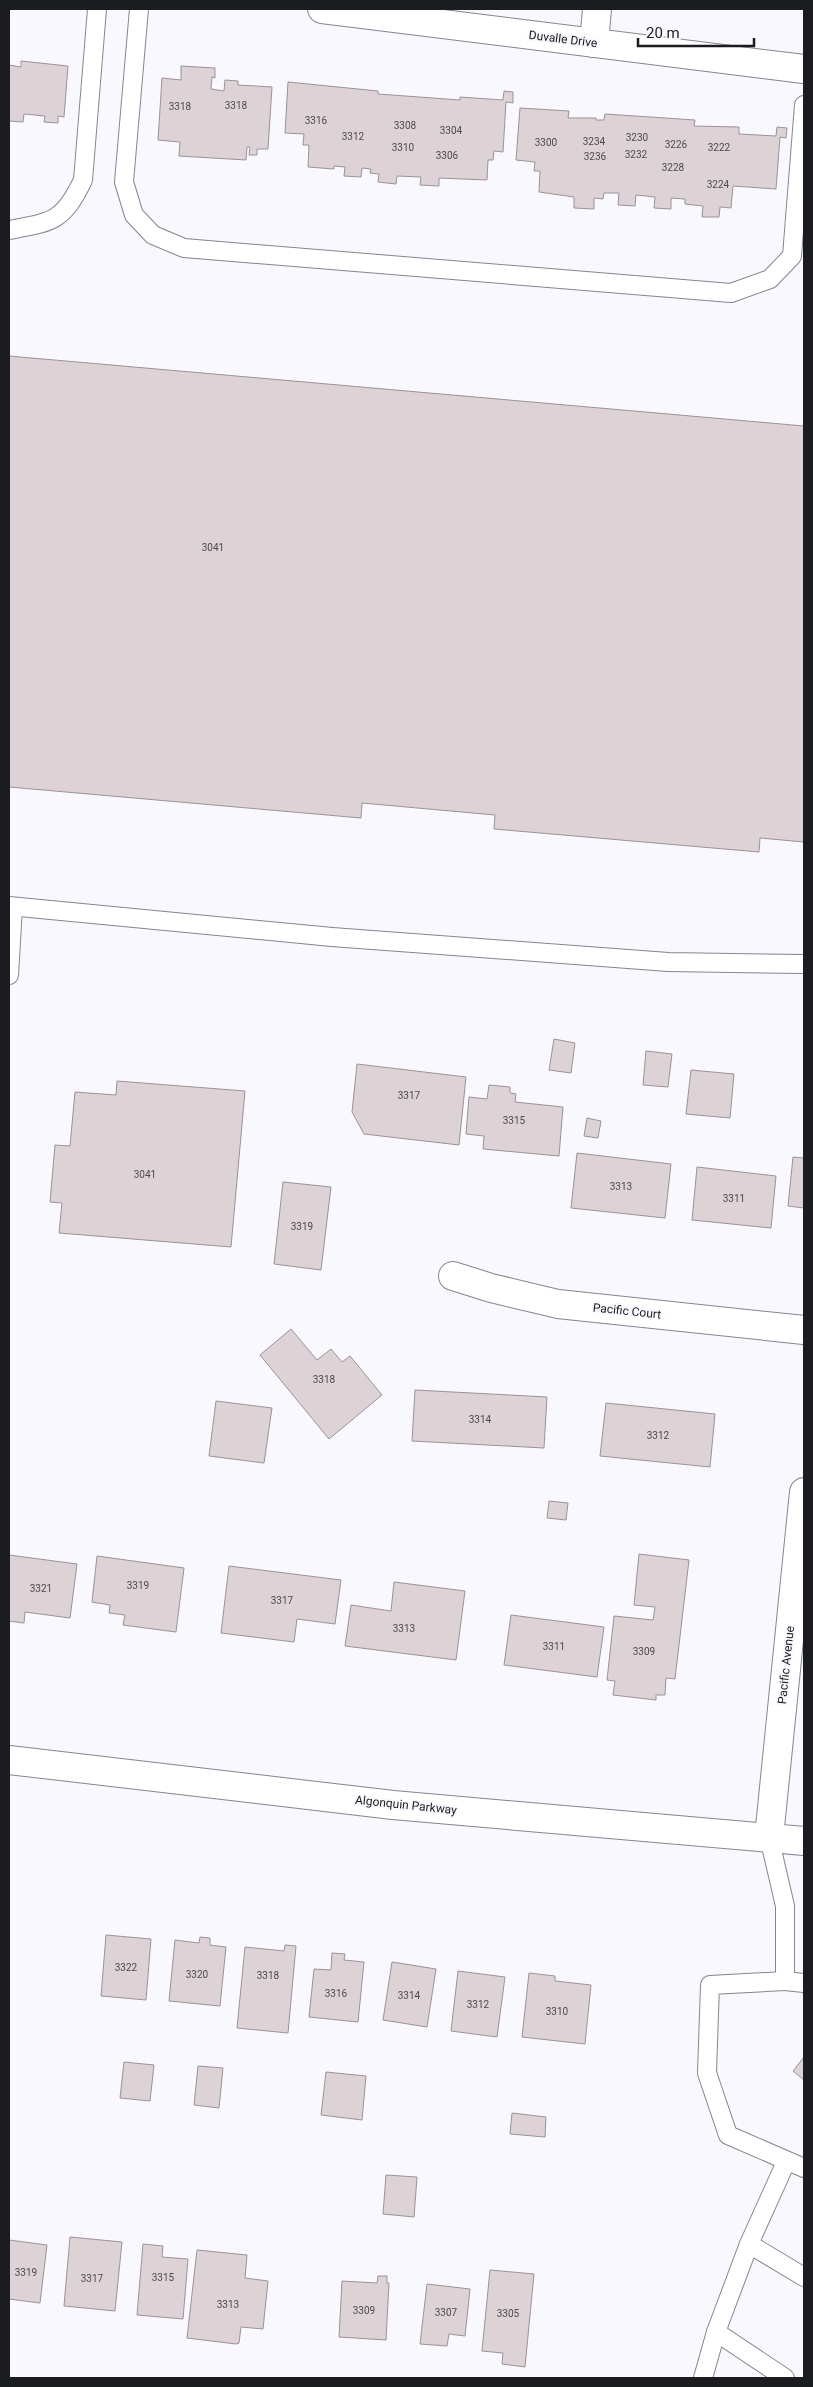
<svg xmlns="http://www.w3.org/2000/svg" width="813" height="2387" viewBox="0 0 813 2387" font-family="Roboto,sans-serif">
<rect width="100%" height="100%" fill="#f8f8fe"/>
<g fill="#ddd2d6" stroke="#9c9296">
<path d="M21,61L68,66L64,117L58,116V123L44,122L45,116L24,114L23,122L9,121V65L21,67Z"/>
<path d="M181,66L215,68V78L212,77L211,89L224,91L225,80L238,81V85L272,87L268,149H257V155H249L250,147H247L246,160L179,156L180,142L158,140L162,78L181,80Z"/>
<path d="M288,82L378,91V94L460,100V97L503,100L504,91L513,92V103L506,102L503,152L494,151L493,160H488L487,180L439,178V186L420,185L421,177L397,176L396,184L378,182L379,174L370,173L371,169L362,168L361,177L344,176L345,167L334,166V169L308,167L309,145H303L304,134L285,133Z"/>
<path d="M520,108L569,111L568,118H596V120H604L605,114L695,120L694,126L739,127V134L776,136L777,127L787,128L786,138L780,137L776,189L733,186L731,208L720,207L719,217H702L703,206L685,204V199L671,198V209L654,208L655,197L636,195L635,206L618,205L619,193H604L603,199L594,198V209L574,208V197L539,192L540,171H534L535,162L516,160Z"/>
<path d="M9,356L804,426V842L760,838L759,852L494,829L495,815L362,803L361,818L9,787Z"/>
<path d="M554,1039L575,1043L571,1073L549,1070Z"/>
<path d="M646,1051L672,1054L668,1087L643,1085Z"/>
<path d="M357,1064L466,1077L459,1145L364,1134L352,1112Z"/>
<path d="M691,1070L734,1074L730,1118L686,1114Z"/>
<path d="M117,1081L245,1091L231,1247L59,1233L62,1203L50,1202L55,1145L70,1146L75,1092L116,1095Z"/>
<path d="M489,1085L510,1087V1093L516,1094L515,1102L563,1107L559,1156L483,1149L484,1136L466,1134L469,1097L487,1099Z"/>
<path d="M587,1118L601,1121L598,1138L584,1136Z"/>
<path d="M577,1153L671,1164L665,1218L571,1208Z"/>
<path d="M793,1157L804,1158V1208L788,1206Z"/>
<path d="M697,1167L776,1176L771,1228L692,1220Z"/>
<path d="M283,1182L331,1187L321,1270L274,1264Z"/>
<path d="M291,1329L317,1360L331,1349L342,1362L350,1356L382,1395L329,1439L260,1355Z"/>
<path d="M415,1390L547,1397L544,1448L412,1441Z"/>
<path d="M216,1401L272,1408L264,1463L209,1456Z"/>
<path d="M606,1403L715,1414L710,1467L600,1456Z"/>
<path d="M549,1501L568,1503L566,1520L547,1518Z"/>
<path d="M639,1554L689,1560L675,1679L666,1678L665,1695H656V1700L613,1695L615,1681L607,1680L614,1616L653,1620L655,1607L634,1605Z"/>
<path d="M9,1555L77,1564L70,1618L25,1612L24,1623L9,1621Z"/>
<path d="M97,1556L184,1568L176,1632L123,1625L125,1615L109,1613L110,1605L92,1602Z"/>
<path d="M229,1566L341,1580L335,1624L297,1619L294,1642L221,1633Z"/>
<path d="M394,1582L465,1591L456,1660L345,1646L351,1605L391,1611Z"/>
<path d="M511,1615L604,1627L597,1677L504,1665Z"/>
<path d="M106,1935L151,1939L146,2000L101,1996Z"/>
<path d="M200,1937L210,1938V1945L226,1947L220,2006L169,2001L175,1940L199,1943Z"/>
<path d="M285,1945L296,1946L288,2033L237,2028L245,1947L284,1951Z"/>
<path d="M332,1953L345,1954L344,1960L364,1962L358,2022L309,2017L314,1969L331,1970Z"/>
<path d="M392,1962L436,1969L427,2027L383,2020Z"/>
<path d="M458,1971L505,1977L497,2037L451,2031Z"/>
<path d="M529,1973L555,1976V1981L591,1985L585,2044L522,2037Z"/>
<path d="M804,2057V2080L793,2071Z"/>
<path d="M124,2062L154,2065L150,2101L120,2098Z"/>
<path d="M198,2066L223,2068L219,2108L194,2105Z"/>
<path d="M326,2072L366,2076L362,2120L321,2115Z"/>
<path d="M512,2113L546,2117L545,2137L510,2134Z"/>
<path d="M386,2175L417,2177L414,2217L383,2214Z"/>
<path d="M70,2237L122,2242L115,2311L64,2306Z"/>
<path d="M9,2240L47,2245L40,2303L9,2299Z"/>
<path d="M143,2244L163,2246L162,2257L188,2259L183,2319L137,2315Z"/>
<path d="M197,2250L247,2255L245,2278L268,2281L263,2329L241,2327L239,2343L236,2344L187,2338Z"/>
<path d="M490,2270L534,2274L525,2367L502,2364L503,2353L482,2351Z"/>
<path d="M378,2276H387V2283H389L386,2340L339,2337L342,2281L377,2283Z"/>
<path d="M427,2284L470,2289L465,2336L449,2334L447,2346L420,2344Z"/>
</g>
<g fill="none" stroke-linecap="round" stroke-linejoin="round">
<defs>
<g id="service">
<path d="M139,9L124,182L134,215L153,235L184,248L731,293L770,279L792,256L804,105"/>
<path d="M9,230C52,222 63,222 83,180L97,9"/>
<path d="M9,906L332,937L668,962L804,964"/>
<path d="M9,975L13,907"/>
<path d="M769,1837L785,1906V1981L804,1983"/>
<path d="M785,1981L710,1985L707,2073L728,2135L804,2168"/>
<path d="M749,2244L786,2162"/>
<path d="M703,2378L716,2332"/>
<path d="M785,2378L716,2332L749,2244L804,2277"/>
</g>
<g id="minor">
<path d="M322,9L804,69"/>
<path d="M594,43L597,9"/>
<path d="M453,1276L491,1288L558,1304L804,1330"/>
<path d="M769,1837L804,1492"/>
</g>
<path id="secondary" d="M9,1760L393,1805L804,1841"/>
</defs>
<use href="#service" stroke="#84858e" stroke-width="20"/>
<use href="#minor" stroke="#84858e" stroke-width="30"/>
<use href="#secondary" stroke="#84858e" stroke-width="30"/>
<use href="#service" stroke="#fff" stroke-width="18"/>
<use href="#minor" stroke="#fff" stroke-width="28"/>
<use href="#secondary" stroke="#fff" stroke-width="28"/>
</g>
<g text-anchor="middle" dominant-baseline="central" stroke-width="4" stroke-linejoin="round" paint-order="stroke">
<g font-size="10" fill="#4c4a4d">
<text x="236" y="105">3318</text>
<text x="180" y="106">3318</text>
<text x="316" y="120">3316</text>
<text x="405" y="125">3308</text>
<text x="451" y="130">3304</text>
<text x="353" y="136">3312</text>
<text x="637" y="137">3230</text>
<text x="594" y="141">3234</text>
<text x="546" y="142">3300</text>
<text x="676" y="144">3226</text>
<text x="403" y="147">3310</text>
<text x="719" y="147">3222</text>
<text x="636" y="154">3232</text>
<text x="447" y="155">3306</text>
<text x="595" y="156">3236</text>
<text x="673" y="167">3228</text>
<text x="718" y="184">3224</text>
<text x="213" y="547">3041</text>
<text x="409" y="1095">3317</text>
<text x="514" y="1120">3315</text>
<text x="145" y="1174">3041</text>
<text x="621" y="1186">3313</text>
<text x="734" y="1198">3311</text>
<text x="302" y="1226">3319</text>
<text x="324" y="1379">3318</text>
<text x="480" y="1419">3314</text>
<text x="658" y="1435">3312</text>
<text x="138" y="1585">3319</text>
<text x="41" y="1588">3321</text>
<text x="282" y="1600">3317</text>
<text x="404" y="1628">3313</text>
<text x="554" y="1646">3311</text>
<text x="644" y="1651">3309</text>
<text x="126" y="1967">3322</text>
<text x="197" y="1974">3320</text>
<text x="268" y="1975">3318</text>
<text x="336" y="1993">3316</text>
<text x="409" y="1995">3314</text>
<text x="478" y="2004">3312</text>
<text x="557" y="2011">3310</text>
<text x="26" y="2272">3319</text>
<text x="163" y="2277">3315</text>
<text x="92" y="2278">3317</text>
<text x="228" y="2304">3313</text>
<text x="364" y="2310">3309</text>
<text x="446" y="2312">3307</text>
<text x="508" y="2313">3305</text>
</g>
<g font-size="12" fill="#1b1c1f" stroke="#f8f8fe">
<text transform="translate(563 39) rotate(7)">Duvalle Drive</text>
<text transform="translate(627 1311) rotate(6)">Pacific Court</text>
<text transform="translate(786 1665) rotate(-84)">Pacific Avenue</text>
<text transform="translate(406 1805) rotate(6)">Algonquin Parkway</text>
</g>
</g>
<rect width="813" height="2387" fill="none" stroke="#1b1c1f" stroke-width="20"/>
<path d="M638 38v8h116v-8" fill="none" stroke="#1b1c1f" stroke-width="2.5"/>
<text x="646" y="38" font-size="15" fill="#1b1c1f" stroke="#f8f8fe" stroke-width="4" paint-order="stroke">20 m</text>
</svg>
